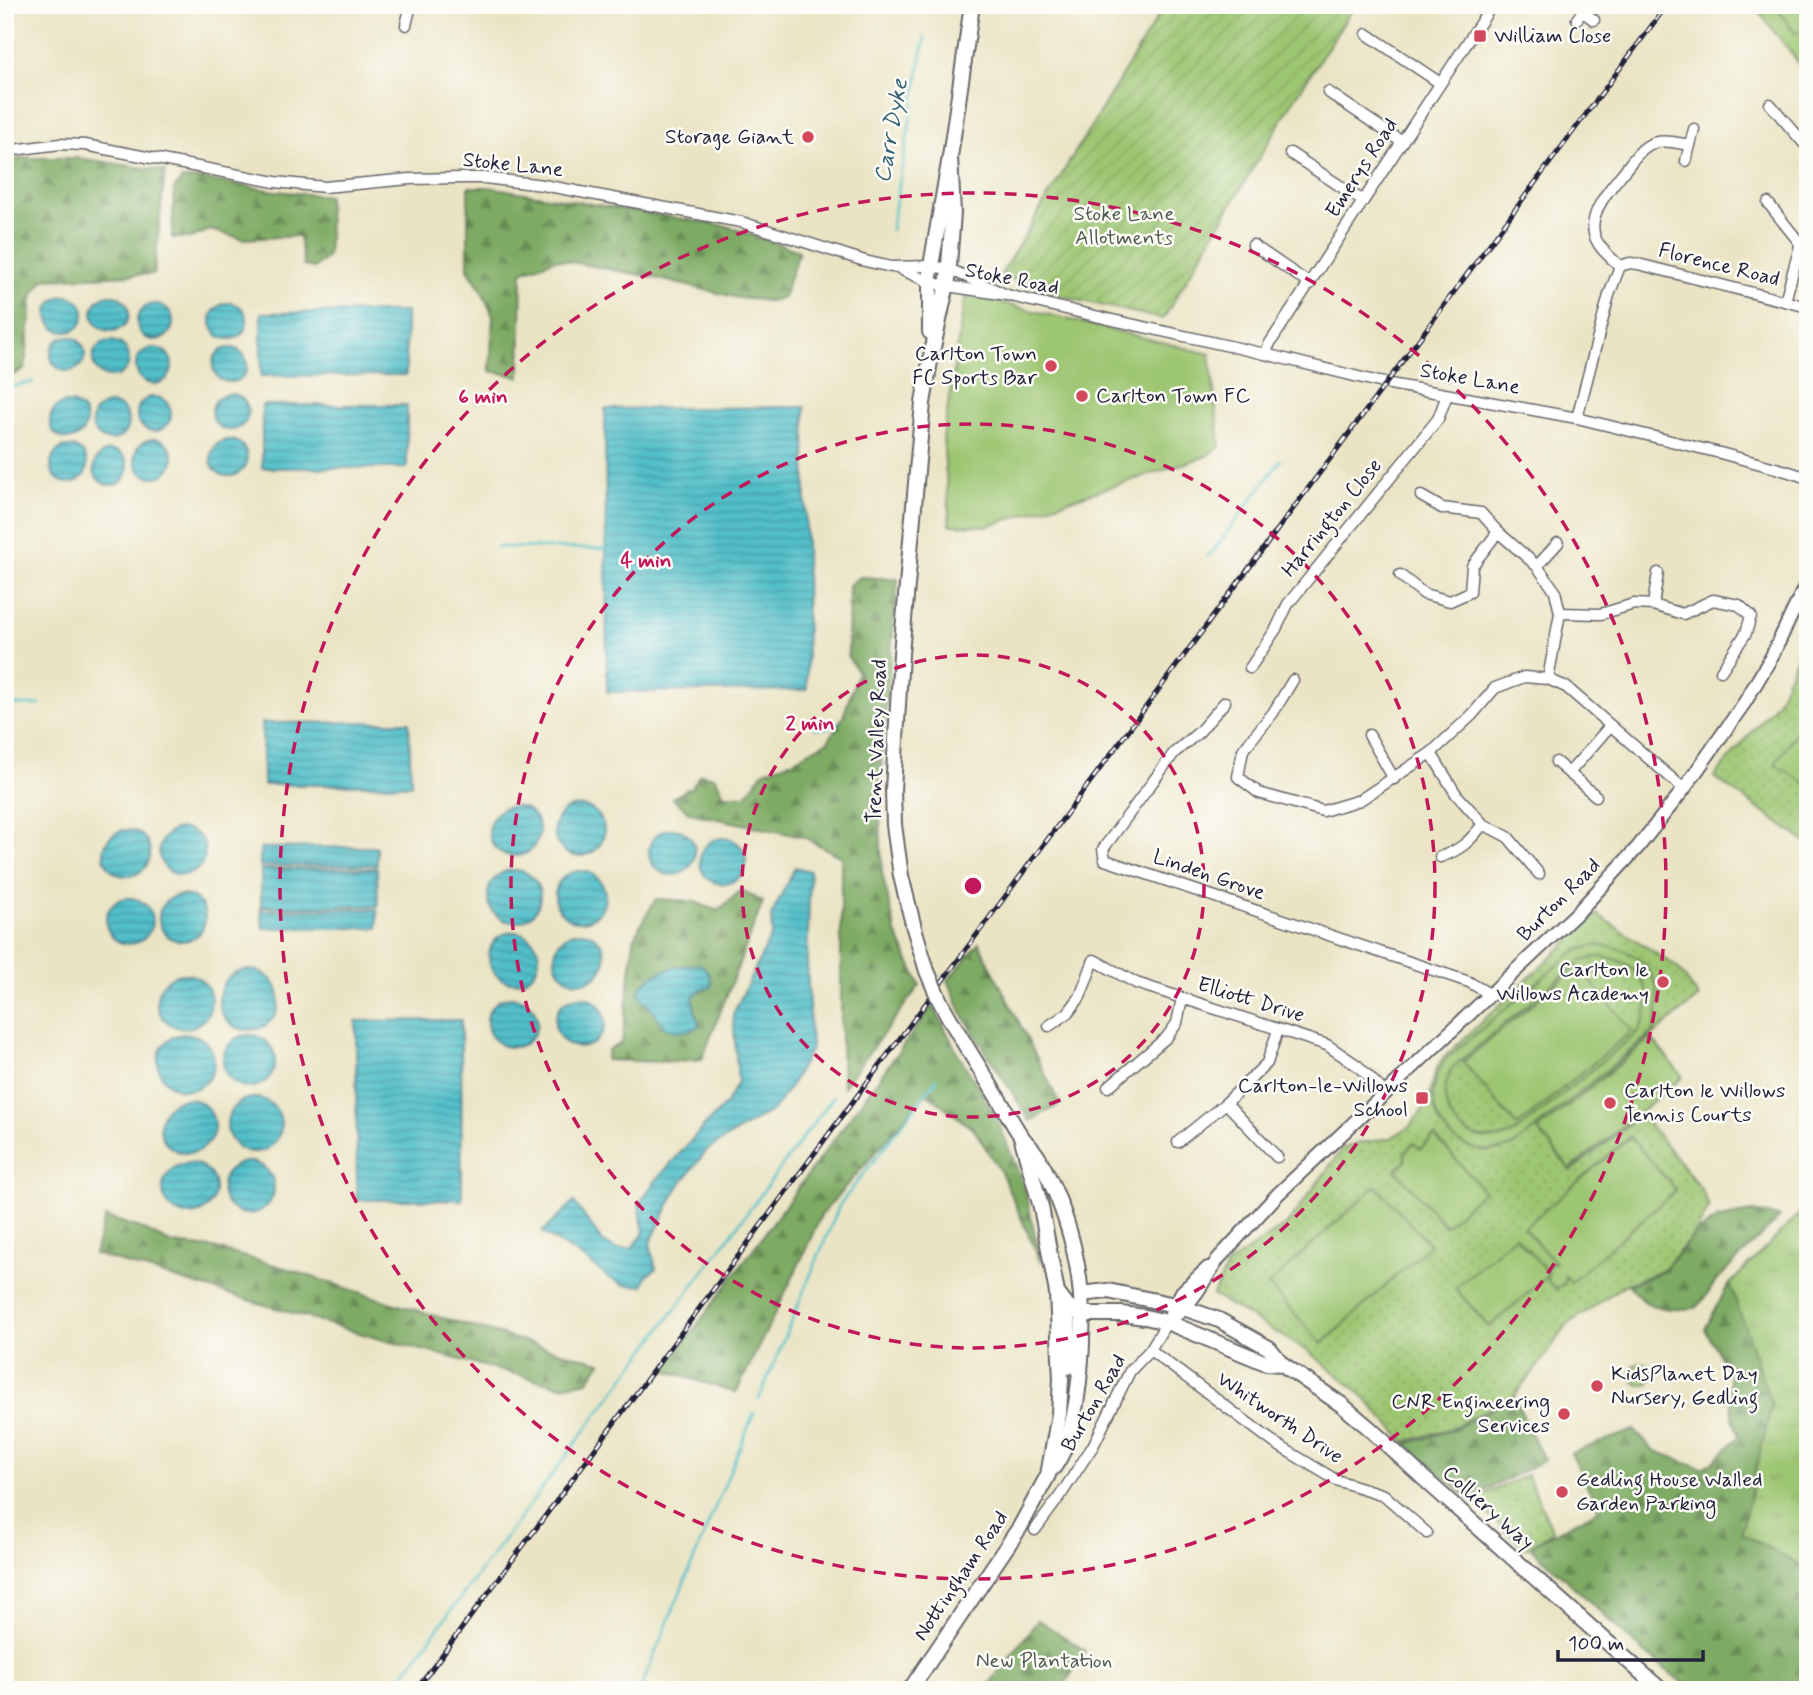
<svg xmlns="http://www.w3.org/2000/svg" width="1813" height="1695" viewBox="0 0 1813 1695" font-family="Mynerve,sans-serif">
<defs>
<pattern id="grass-dots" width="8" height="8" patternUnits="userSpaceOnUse" patternTransform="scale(1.75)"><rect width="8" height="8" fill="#9dc672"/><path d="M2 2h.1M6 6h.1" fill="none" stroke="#87aa64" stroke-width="1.8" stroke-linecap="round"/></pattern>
<pattern id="forest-firs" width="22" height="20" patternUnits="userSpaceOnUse" patternTransform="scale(1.75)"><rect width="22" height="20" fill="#7eab64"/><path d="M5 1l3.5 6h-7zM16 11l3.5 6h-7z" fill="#678b54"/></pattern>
<pattern id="park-tufts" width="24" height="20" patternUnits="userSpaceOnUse" patternTransform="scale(1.75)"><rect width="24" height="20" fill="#9dc672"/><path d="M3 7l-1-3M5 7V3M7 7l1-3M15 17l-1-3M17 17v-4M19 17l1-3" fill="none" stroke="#87aa64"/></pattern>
<pattern id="garden-furrows" width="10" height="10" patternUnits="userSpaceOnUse" patternTransform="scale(1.75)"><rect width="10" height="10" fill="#9dc672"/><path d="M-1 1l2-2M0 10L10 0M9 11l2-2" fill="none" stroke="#87aa64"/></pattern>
<pattern id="water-rules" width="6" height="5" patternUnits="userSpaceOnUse" patternTransform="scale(1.75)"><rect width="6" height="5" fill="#51bfc9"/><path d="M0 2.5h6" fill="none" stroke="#439ba4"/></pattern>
</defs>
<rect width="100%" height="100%" fill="#fdfcf7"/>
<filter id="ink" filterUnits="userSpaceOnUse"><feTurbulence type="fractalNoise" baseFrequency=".0143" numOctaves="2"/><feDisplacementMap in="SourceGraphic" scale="14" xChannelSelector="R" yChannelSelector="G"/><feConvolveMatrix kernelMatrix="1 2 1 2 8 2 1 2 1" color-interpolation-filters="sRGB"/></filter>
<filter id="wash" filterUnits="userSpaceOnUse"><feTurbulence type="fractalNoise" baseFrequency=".00686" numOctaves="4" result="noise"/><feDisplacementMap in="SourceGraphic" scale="28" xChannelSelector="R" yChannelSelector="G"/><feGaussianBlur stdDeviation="1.57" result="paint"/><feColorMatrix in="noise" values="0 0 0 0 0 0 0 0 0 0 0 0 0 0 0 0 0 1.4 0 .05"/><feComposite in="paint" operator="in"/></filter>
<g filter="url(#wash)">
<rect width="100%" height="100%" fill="#eae4c4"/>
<g fill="url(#grass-dots)" stroke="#607456" stroke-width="2">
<path d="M1808,633V844L1714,777L1777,702Z"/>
<path d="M1597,914L1678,968L1699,997L1538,1130L1571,1171L1641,1114L1702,1190L1709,1207L1696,1232L1662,1271L1624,1285L1566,1326L1539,1365L1514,1396L1452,1428L1405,1442L1359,1392L1309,1352L1213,1295L1228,1264L1287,1224L1343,1148L1361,1143L1391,1138L1410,1126L1427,1105L1436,1070L1442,1059Z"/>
<circle cx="1642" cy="1374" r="11"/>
<path d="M1527,1475L1553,1531L1526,1549L1472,1500Z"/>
</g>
<g fill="url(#forest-firs)" stroke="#506650" stroke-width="2">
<path d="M20,158H78L165,171L154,274L44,279L32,298L25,369L5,379V232L10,213L5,212V161Z"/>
<path d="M182,179H202L275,191L328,196L329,243L327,257L314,268L304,266L299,236L244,239L210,230L190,238H172L174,189Z"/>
<path d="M468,187H488L726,226L799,251L783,298L770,301L739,298L651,277L556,259L522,272L520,377L490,371L493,316L481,289L468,269Z"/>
<path d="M860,577L898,579L882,745L880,819L882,873L896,933L920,985L843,1087L841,1043V857L804,837L690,813L672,798L692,787L700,774L715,777L724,795H746L764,771L792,761L828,741L843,717L858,672L848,657L849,585Z"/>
<path d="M741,890L763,902L702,1059L662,1062L606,1060L608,1050L622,1043L634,939L641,924L656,899L692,901L718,911Z"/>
<path d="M979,943L1060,1104L1030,1121L961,1012L948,980Z"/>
<path d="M933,1005L958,1054L996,1116L1025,1189L1041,1263L1002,1174L975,1131L927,1093L821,1215L801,1260L736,1393L664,1370Z"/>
<path d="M1752,1212L1780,1217L1716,1281L1705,1298L1695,1308C1677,1310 1655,1311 1640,1298C1636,1295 1632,1289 1629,1285L1662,1272L1696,1233L1719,1218Z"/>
<path d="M105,1217L140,1228L172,1244L213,1248L285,1268L395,1304L554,1350L601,1362L588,1381L561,1386L376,1338L94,1254Z"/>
<path d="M1748,1265L1759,1290L1766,1358L1808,1556V1676L1791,1690H1692L1642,1651L1583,1595L1532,1549L1533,1544L1599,1510L1571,1453L1634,1430L1653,1450L1702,1468L1712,1463L1739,1436L1732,1415L1729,1372L1705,1329L1726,1289Z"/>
<path d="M1514,1397L1544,1460L1469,1499L1406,1444L1452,1430Z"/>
<path d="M1038,1620L1086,1651L1061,1690H985Z"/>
</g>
<g fill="url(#park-tufts)" stroke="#607456" stroke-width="2">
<path d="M1754,5H1808V75Z"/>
<path d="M1808,1205V1570L1741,1533L1772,1405L1730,1284Z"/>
</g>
<path fill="url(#garden-furrows)" stroke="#607456" stroke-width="2" d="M1165,5H1355L1292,103L1163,319C1109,306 1051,298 1001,274Z"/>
<g fill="#9dc672" stroke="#607456" stroke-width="2" fill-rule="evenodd">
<path d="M1780,5H1804L1808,17V29L1795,33L1777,8Z"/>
<path d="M965,298H981L1210,354L1220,447L1204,457L988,526L950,525L943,437Z"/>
<path d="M1808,715V785L1775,764Z"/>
<path d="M1591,946C1624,943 1656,962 1658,998C1659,1009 1656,1021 1654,1031L1515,1145C1457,1169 1410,1110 1446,1059L1567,957L1574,952ZM1596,957C1639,955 1661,996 1638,1032L1516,1132C1470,1156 1427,1112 1453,1067L1575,965L1582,961Z"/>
<path d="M1578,966L1632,1031L1517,1126L1463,1062Z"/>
<path d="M1651,1038L1683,1077L1570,1169L1538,1130Z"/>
<path d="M1435,1136L1484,1191L1445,1226L1396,1170L1405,1162V1152L1414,1143L1420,1149Z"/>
<path d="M1630,1137L1676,1190L1571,1282L1565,1276V1282L1556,1290L1548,1281L1547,1276L1489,1327L1455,1288L1515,1236L1548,1273L1549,1264L1555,1263L1524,1228Z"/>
<path d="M1376,1186L1430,1245L1322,1344L1268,1285Z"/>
</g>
<g fill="url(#water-rules)" stroke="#3a7082" stroke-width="2">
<circle cx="111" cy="313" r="18"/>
<circle cx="66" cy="314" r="18"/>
<circle cx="229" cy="321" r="18"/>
<circle cx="155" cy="322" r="18"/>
<path d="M406,312V375L261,376V313Z"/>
<circle cx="68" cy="354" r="17"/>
<circle cx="111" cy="359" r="18"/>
<circle cx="154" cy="366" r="18"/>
<circle cx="230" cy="365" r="17"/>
<circle cx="230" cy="412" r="18"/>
<circle cx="154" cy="414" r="17"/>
<circle cx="68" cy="421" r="18"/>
<circle cx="110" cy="422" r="18"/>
<rect x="262" y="405" width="145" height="63"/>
<path d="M805,407L807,690L607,692L605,409Z"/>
<circle cx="154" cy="458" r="19"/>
<circle cx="229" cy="458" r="18"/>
<circle cx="69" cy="465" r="18"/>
<circle cx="111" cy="468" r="17"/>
<path d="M409,722L411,785H263L262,723Z"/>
<circle cx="514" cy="831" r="25"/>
<circle cx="579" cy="831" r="25"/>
<circle cx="672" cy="852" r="23"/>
<circle cx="182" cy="852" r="23"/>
<circle cx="127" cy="853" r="23"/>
<circle cx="723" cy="861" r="23"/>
<path d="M377,847V865L260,866V848Z"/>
<path d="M795,867L810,871L807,961L811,1049L791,1085L774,1109L707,1150L677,1189L650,1243L656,1269L647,1275L643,1286L624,1285L609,1278L589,1262L542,1232L574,1202L602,1241L616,1249H631L644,1233L639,1204L656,1180L704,1126L725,1105L738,1082L733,1014L772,934L771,916Z"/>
<path d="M377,868L378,906L261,907V869Z"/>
<circle cx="514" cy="896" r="26"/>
<circle cx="580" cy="896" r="25"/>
<circle cx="182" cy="918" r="23"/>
<circle cx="129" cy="921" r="23"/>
<path d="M377,909L378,928H263L261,910Z"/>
<circle cx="514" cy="957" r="25"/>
<circle cx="580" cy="957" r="25"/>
<path d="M700,964C708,971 712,976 711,987L700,990L693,997L694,1006L699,1025C688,1034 677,1032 665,1028L650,1006L642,999L639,991C651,969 678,966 700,964Z"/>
<circle cx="249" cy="1000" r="30"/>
<circle cx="184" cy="1001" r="27"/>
<circle cx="512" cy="1022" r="25"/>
<circle cx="580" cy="1022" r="25"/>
<path d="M461,1020L462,1200H357L356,1021Z"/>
<circle cx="186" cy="1062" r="28"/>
<circle cx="249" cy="1061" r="26"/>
<circle cx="254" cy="1125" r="27"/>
<circle cx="187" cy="1126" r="27"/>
<circle cx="248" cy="1188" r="26"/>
<circle cx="189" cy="1189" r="26"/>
</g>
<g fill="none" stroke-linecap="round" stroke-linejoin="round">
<g stroke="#51bfc9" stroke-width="2.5">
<path d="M891,230L925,37"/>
<path d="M5,388L33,382"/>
<path d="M497,547L606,549"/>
<path d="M1206,556L1210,555L1281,460"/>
<path d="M5,705H40"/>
<path d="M814,728H827L838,722"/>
<path d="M759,1399L840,1204L937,1079"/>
<path d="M392,1690L834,1096"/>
<path d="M640,1690L754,1413"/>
</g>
</g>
</g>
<g filter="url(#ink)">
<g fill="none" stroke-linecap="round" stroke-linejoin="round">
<defs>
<g id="minor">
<path d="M1583,12L1594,20"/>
<path d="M1577,19L1587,5"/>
<path d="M406,25L411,5"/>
<path d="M1367,34L1440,83"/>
<path d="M1328,92L1402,142"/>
<path d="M1770,104L1808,148"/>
<path d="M1690,145C1676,143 1660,138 1647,146C1637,152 1629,166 1621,175C1607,192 1583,220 1598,243C1603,252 1612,259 1620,266L1630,263L1638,264L1808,307"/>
<path d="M5,151L60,144L85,145L275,182L325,187L409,179L461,178H484L543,185L741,222L865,261L891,267L931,266L949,269L1007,295"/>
<path d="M1290,153L1363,201"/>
<path d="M1686,161L1694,129"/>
<path d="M1768,203L1799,242L1800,246L1785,301"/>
<path d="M1253,245L1310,284"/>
<path d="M902,270L930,282L947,286L1007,295L1108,319L1265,354L1379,382L1577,418L1720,453L1783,470L1808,478"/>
<path d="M1265,354L1270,343L1492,5"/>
<path d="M1577,418L1609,295L1620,266"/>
<path d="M1421,496L1442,508L1481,513L1498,532L1537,566L1555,591L1560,613L1548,679"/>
<path d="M1537,566L1558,543"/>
<path d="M1400,575L1424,594L1450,601L1470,592L1472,566L1498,532"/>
<path d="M1653,605L1658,573"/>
<path d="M1560,613L1601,614L1634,604L1653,605L1683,614L1713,600L1739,605L1751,616L1746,633L1721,671"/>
<path d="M1250,668L1276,629L1288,604L1438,419L1447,395"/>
<path d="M1293,680L1273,713L1243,750L1238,777L1259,793L1323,811L1360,800L1431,753L1472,715L1495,688L1524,677L1548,679L1566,687L1684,789"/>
<path d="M1225,702L1199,732L1174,753L1103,849L1105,860L1469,982L1491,995"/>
<path d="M1369,735L1394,779"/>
<path d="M1431,753L1456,794L1483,824L1508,837L1539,874"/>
<path d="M1556,762L1596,796"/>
<path d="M1569,773L1610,726"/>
<path d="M1440,857C1461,850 1470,841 1483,824"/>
<path d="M1049,1026L1068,1013L1080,997L1094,960L1136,983L1327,1045L1358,1066L1386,1094"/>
<path d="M1108,1087L1167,1037L1177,1023L1182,998"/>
<path d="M1226,1103L1277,1157"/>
<path d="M1178,1142L1226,1103L1267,1063L1278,1030"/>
<path d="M1150,1350L1276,1444L1336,1480L1384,1495L1427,1533"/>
<path d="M1035,1530L1060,1496L1093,1446L1130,1371L1150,1350L1167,1322"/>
</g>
<g id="tertiary">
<path d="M1171,1313L1182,1292L1208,1268"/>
<path d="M1167,1322L1185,1308L1197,1292L1218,1259L1278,1194L1579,911L1638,847L1684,789L1745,702L1772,656L1808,580"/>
</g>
<g id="primary">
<path d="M930,332V277L932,260L950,157L972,5"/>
<path d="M927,971L914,928L901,876L894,825L893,790L901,654L923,403L930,361L948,279L953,213L950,157"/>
<path d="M939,999C956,1032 977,1063 996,1095C1005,1108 1012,1123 1021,1136C1026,1143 1033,1149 1038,1157C1076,1225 1088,1294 1080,1372C1077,1402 1072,1443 1053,1468"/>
<path d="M1057,1293L1067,1306L1082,1314H1121L1145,1317L1167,1322L1266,1363L1282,1364"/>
<path d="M1081,1294L1108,1291L1175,1305L1219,1320L1269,1348L1282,1364L1342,1405L1368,1427L1431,1485L1661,1690"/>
<path d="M1067,1307L1069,1348L1068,1367"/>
<path d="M910,1690L1020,1527L1048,1475L1059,1414L1061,1379L1057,1293L1041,1207L1021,1136"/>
</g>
</defs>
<use href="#minor" stroke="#68666b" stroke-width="13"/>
<use href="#tertiary" stroke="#68666b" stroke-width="16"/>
<use href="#primary" stroke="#68666b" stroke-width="18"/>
<use href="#minor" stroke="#fff" stroke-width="10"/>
<use href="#tertiary" stroke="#fff" stroke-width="12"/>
<use href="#primary" stroke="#fff" stroke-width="14"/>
<defs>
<path id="rail" d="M416,1690L1667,5"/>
</defs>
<use href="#rail" stroke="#22223b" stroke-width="5"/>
<use href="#rail" stroke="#fdfcf7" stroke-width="2.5" stroke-dasharray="8" stroke-linecap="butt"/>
<defs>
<path id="primary-bridge" d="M927,971L939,999"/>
</defs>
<use href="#primary-bridge" stroke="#68666b" stroke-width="18" stroke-linecap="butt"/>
<use href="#primary-bridge" stroke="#fff" stroke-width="14"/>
</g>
</g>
<g fill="none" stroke="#c2185b" stroke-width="3.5" stroke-dasharray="12 9">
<circle cx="973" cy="886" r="231"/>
<circle cx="973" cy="886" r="462"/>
<circle cx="973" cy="886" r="693"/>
</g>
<g fill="#d1495b" stroke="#fdfcf7" stroke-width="2.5">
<rect x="1473" y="29" width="14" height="14" rx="3.5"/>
<circle cx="808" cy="137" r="7"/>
<circle cx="1051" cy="366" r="7"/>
<circle cx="1082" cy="396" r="7"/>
<circle cx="1663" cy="982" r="7"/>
<rect x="1415" y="1091" width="14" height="14" rx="3.5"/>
<circle cx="1610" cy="1103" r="7"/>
<circle cx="1597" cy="1386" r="7"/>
<circle cx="1564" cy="1414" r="7"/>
<circle cx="1562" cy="1492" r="7"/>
</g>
<g text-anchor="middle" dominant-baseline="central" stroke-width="5" stroke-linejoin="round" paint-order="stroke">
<g font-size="21" fill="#22223b" stroke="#fdfcf7" text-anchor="start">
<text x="1494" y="36">William Close</text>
<text x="794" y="137" text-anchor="end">Storage Giant</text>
<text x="1037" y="354" text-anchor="end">Carlton Town<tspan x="1037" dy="24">FC Sports Bar</tspan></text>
<text x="1096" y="396">Carlton Town FC</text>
<text x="1649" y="970" text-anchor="end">Carlton le<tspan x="1649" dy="24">Willows Academy</tspan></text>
<text x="1408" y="1086" text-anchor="end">Carlton-le-Willows<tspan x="1408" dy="24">School</tspan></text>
<text x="1624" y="1091">Carlton le Willows<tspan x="1624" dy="24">Tennis Courts</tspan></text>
<text x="1611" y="1374">KidsPlanet Day<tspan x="1611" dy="24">Nursery, Gedling</tspan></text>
<text x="1550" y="1402" text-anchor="end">CNR Engineering<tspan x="1550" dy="24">Services</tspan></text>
<text x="1576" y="1480">Gedling House Walled<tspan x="1576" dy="24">Garden Parking</tspan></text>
</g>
<g font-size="21" fill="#22223b" stroke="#fdfcf7">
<text transform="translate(513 165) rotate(6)">Stoke Lane</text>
<text transform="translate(1362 168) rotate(-57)">Emerys Road</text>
<text transform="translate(1719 265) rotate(14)">Florence Road</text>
<text transform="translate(1012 279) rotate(11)">Stoke Road</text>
<text transform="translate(1470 379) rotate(10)">Stoke Lane</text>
<text transform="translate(1332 518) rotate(-51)">Harrington Close</text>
<text transform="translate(877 741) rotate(-88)">Trent Valley Road</text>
<text transform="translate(1209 875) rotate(19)">Linden Grove</text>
<text transform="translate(1559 900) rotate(-45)">Burton Road</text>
<text transform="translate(1251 1000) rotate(17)">Elliott Drive</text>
<text transform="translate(1094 1403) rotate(-60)">Burton Road</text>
<text transform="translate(1280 1418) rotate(34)">Whitworth Drive</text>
<text transform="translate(1488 1508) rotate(42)">Colliery Way</text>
<text transform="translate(961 1576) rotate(-56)">Nottingham Road</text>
</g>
<g font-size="21" fill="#4d5b4e" stroke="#fdfcf7">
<text x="1124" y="214">Stoke Lane<tspan x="1124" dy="24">Allotments</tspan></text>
<text x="1044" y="1661">New Plantation</text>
</g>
<g font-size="23" font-style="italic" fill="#356174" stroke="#fdfcf7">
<text transform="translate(892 131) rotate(-80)">Carr Dyke</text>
</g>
</g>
<circle cx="973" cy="886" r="10" fill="#c2185b" stroke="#fdfcf7" stroke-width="3.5"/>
<g font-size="21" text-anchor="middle" font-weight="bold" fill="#c2185b" stroke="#fdfcf7" stroke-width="5" stroke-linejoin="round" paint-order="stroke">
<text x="483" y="403">6 min</text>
<text x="646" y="567">4 min</text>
<text x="810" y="730">2 min</text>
</g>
<rect width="1813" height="1695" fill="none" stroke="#fdfcf7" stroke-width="28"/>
<path d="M1558 1650v10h145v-10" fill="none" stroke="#22223b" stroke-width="3.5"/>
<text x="1568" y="1650" font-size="21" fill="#22223b" stroke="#fdfcf7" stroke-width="5" paint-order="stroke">100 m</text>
</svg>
